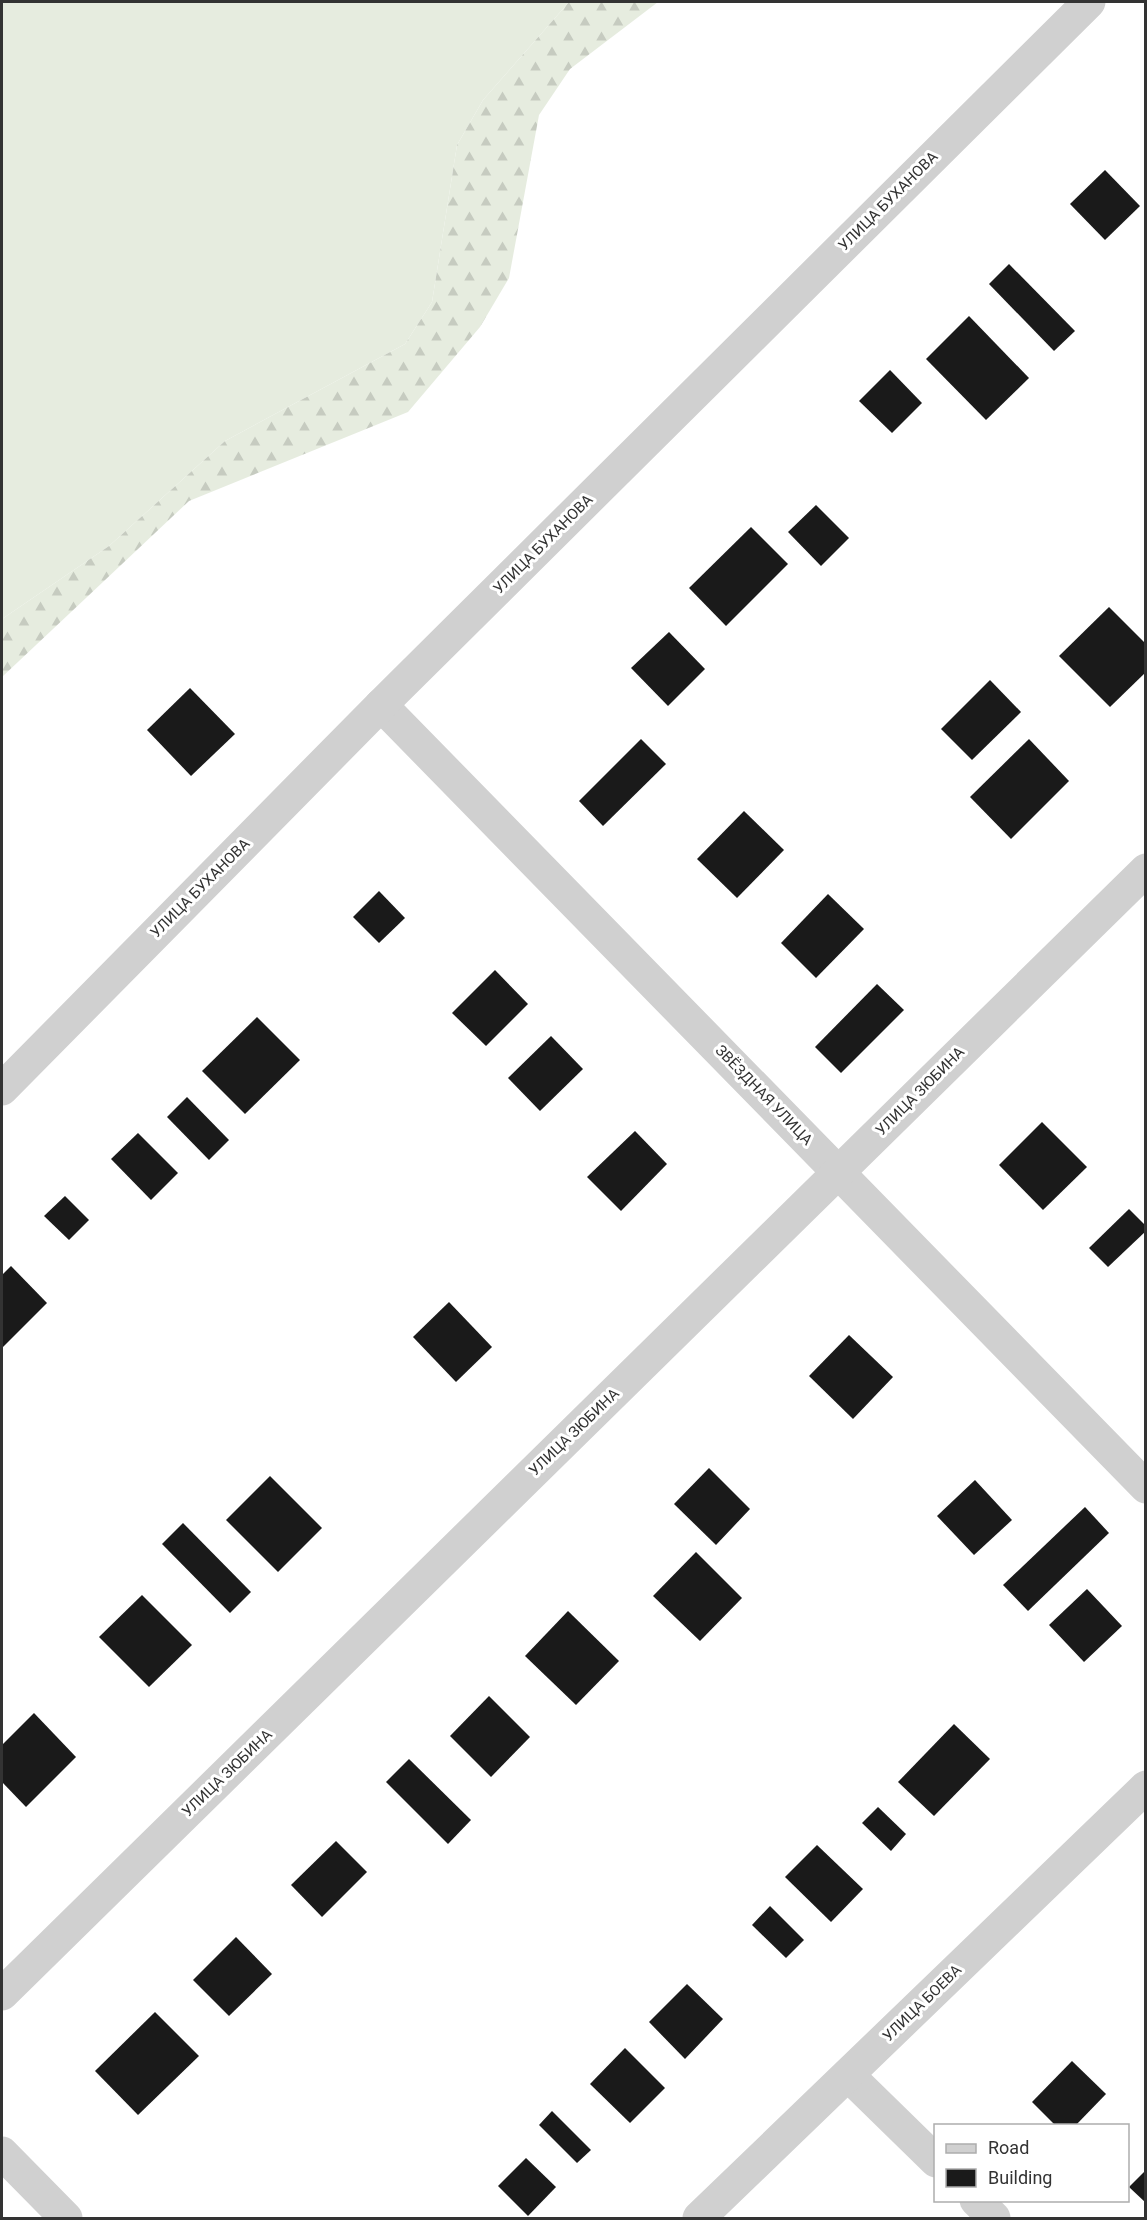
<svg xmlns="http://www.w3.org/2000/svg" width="1147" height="2220" viewBox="0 0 1147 2220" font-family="Roboto,sans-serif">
<defs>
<pattern id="forest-firs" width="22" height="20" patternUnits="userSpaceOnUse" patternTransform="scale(1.5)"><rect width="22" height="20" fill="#e6ecdf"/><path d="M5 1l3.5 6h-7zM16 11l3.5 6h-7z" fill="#c6cbc0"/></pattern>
</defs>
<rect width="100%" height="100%" fill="#fff"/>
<path fill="#e6ecdf" d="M2,2H569L483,100L457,145L432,302L405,344L225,441L109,546L2,619Z"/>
<path fill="url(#forest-firs)" d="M569,2H658L570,69L539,115L509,278L480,327L408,412L189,501L2,677V619L109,546L225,441L405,344L432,302L457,145L483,100Z"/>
<g fill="#1a1a1a">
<path d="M1105,170L1140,206L1105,240L1070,204Z"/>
<path d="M1009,264L1075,331L1054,351L989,284Z"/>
<path d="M969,316L1029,378L986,420L926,359Z"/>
<path d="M890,370L922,403L892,433L859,401Z"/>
<path d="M816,505L849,538L821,566L788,532Z"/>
<path d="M751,527L788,564L726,626L689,588Z"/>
<path d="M1109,607L1146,644V672L1110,707L1059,656Z"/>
<path d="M669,632L705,669L668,706L631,668Z"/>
<path d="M990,680L1021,712L972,760L941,729Z"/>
<path d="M190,688L235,734L191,776L147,730Z"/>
<path d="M641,739L666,764L603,826L579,801Z"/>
<path d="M1029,739L1069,781L1011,839L970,797Z"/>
<path d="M744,811L784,850L737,898L697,859Z"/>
<path d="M379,891L405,918L379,943L353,917Z"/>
<path d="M828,894L864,929L816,978L781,943Z"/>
<path d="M495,970L528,1004L486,1046L452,1013Z"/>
<path d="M877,984L904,1010L841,1073L815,1047Z"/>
<path d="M257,1017L300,1060L245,1114L202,1071Z"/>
<path d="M551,1036L583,1069L540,1111L508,1078Z"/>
<path d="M187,1097L229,1140L209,1160L167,1117Z"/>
<path d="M1042,1122L1087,1167L1043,1210L999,1165Z"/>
<path d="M635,1131L667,1164L621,1211L587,1177Z"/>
<path d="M138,1133L178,1173L151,1200L111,1159Z"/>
<path d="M65,1196L89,1220L69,1240L44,1216Z"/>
<path d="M1129,1209L1146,1226V1231L1108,1267L1089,1248Z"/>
<path d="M11,1266L47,1303L2,1348V1275Z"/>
<path d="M449,1302L492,1347L456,1382L413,1337Z"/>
<path d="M849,1335L893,1377L853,1419L809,1376Z"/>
<path d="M709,1468L750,1509L716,1545L674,1504Z"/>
<path d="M270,1476L322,1528L278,1572L226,1520Z"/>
<path d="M975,1480L1012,1520L974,1555L937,1516Z"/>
<path d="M1085,1507L1109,1533L1028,1611L1003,1585Z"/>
<path d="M183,1523L251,1592L230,1613L162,1544Z"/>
<path d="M696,1552L742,1598L700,1641L653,1596Z"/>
<path d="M1087,1589L1122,1626L1084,1662L1049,1625Z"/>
<path d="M142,1595L192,1645L149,1687L99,1637Z"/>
<path d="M568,1611L619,1661L576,1705L525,1656Z"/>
<path d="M489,1696L530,1737L491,1777L450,1736Z"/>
<path d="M34,1713L76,1757L26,1807L2,1782V1745Z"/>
<path d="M954,1724L990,1759L934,1816L898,1782Z"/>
<path d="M409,1759L471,1820L448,1844L386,1782Z"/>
<path d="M878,1807L906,1834L891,1851L862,1823Z"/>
<path d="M336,1841L367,1872L322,1917L291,1885Z"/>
<path d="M817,1845L863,1889L831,1922L785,1877Z"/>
<path d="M770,1906L804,1940L786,1958L752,1925Z"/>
<path d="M236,1937L272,1974L229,2016L193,1980Z"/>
<path d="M687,1984L723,2019L685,2059L649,2022Z"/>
<path d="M155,2012L199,2056L138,2115L95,2071Z"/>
<path d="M625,2048L665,2088L630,2123L590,2084Z"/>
<path d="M1072,2061L1106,2094L1075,2126H1056L1032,2102Z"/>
<path d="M552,2111L591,2150L577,2163L539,2125Z"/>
<path d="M526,2158L556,2187L528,2216L498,2186Z"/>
<path d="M1146,2170V2203L1129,2187Z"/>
</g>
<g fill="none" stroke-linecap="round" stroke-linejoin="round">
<g stroke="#d0d0d0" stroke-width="33">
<path d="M381,705L1146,1487"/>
<path d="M2,1089L381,705L1089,2"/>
<path d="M2,1994L1146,870"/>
<path d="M848,2075L936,2161"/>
<path d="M2,2153L66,2218"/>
<path d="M976,2200L994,2218"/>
<path d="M699,2218L1146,1787"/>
</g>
</g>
<g text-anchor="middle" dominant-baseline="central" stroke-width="6" stroke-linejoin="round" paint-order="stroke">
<g font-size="15" fill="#333" stroke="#fff">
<text transform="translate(888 201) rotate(-45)">УЛИЦА БУХАНОВА</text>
<text transform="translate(543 544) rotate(-45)">УЛИЦА БУХАНОВА</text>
<text transform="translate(200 888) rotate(-45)">УЛИЦА БУХАНОВА</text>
<text transform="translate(920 1091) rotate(-45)">УЛИЦА ЗЮБИНА</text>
<text transform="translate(764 1095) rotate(46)">ЗВЁЗДНАЯ УЛИЦА</text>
<text transform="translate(574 1432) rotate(-44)">УЛИЦА ЗЮБИНА</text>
<text transform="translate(227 1773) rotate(-44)">УЛИЦА ЗЮБИНА</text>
<text transform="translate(922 2003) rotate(-44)">УЛИЦА БОЕВА</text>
</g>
</g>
<rect width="1147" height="2220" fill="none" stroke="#333333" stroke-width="6"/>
<rect x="934" y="2124" width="195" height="78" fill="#ffffff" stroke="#adadad" stroke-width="1.5"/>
<rect x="946" y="2144" width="30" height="9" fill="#d0d0d0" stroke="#adadad" stroke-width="1.5"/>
<text x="988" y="2154" font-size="18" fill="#333333">Road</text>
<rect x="946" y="2169" width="30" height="18" fill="#1a1a1a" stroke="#adadad" stroke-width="1.5"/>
<text x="988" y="2184" font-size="18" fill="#333333">Building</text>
</svg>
